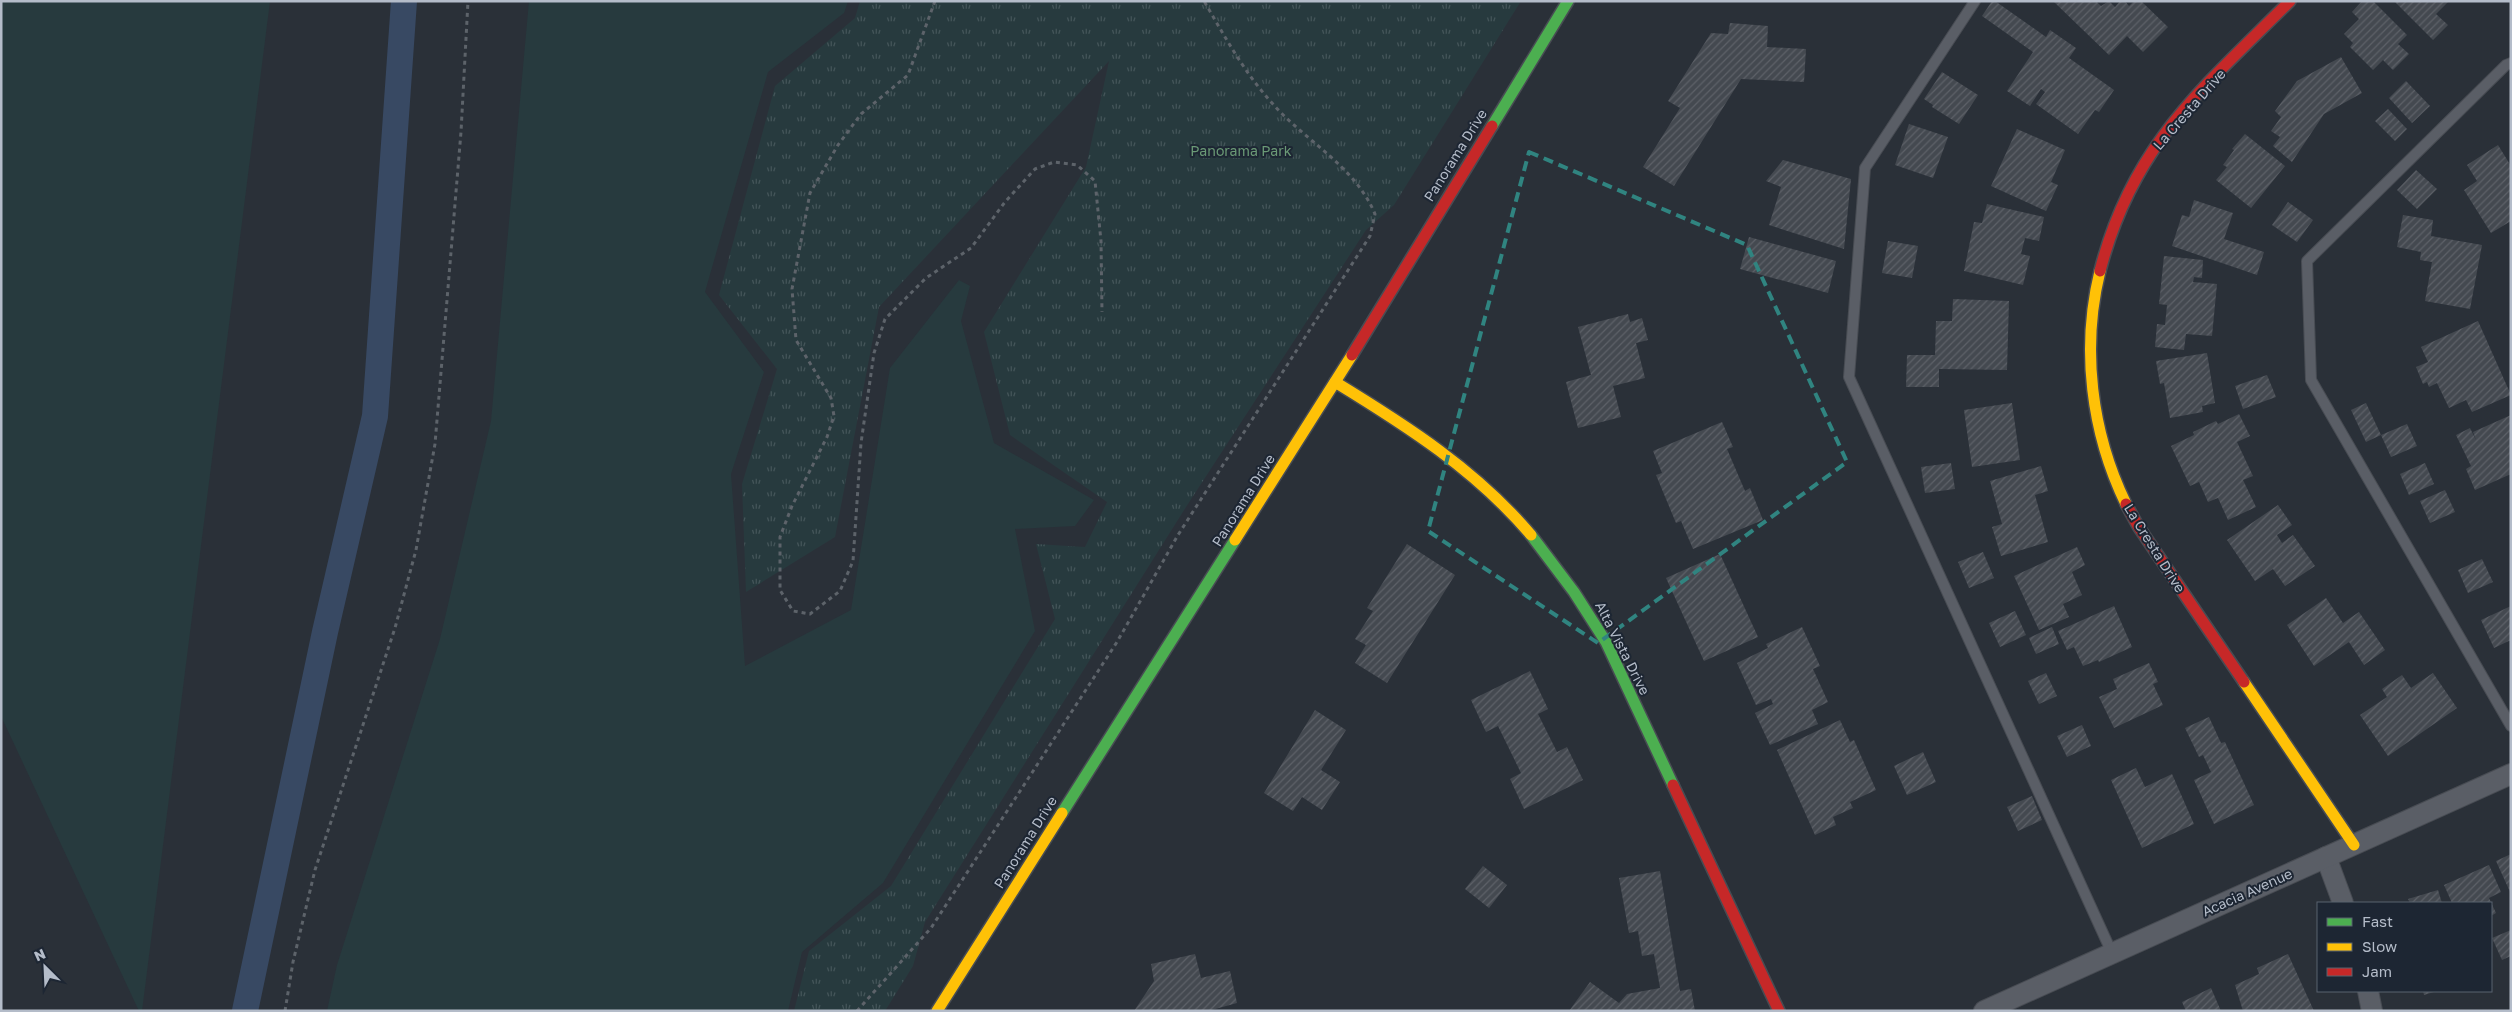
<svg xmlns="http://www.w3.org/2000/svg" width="2512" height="1012" viewBox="0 0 2512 1012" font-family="'Golos Text',sans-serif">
<defs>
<pattern id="park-tufts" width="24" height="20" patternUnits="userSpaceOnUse" patternTransform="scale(1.25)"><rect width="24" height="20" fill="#273a3e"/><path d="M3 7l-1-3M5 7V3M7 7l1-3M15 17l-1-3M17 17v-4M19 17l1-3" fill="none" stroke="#445559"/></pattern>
<pattern id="building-hatch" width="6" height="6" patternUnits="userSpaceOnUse" patternTransform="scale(1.25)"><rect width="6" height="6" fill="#444950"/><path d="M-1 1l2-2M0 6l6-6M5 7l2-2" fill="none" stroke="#5d6168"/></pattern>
</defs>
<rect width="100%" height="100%" fill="#2a3038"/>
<g fill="#273a3e">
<path d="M1,1H270L142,1011H139L1,716Z"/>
<path d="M529,1H848L844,13L768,72L705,292L764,372L731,474L745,666L851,610L890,368L959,280L970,286L961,321L994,443L1094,500L1075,526L1015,529L1035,631L883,883L802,952L788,1011H327L337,965L440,639L491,421Z"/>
</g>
<path fill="url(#park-tufts)" d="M860,1H1521L1394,205L1366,230L1186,507L925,922L913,966L885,1011H794L809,951L891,886L1055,619L1036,544L1085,547L1107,502L1010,435L984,332L1086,167L1109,61L879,307L835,537L746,592L742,484L777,369L719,295L775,86L855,18Z"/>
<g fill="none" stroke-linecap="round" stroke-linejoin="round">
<path stroke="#384963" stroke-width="26" d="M245,1011L325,632L375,416L404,1"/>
</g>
<g fill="url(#building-hatch)">
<path d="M1992,1H1995L2046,37L2050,30L2076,48L2069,58L2114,90L2099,112L2095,110L2078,134L2036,104L2045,92L2041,89L2030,106L2007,91L2033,52L1982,16Z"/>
<path d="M2096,1L2101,6L2109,1L2115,7L2120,1H2125L2129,6L2134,1H2141L2168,27L2143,52L2127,36L2109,55L2054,2Z"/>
<path d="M2362,1H2373L2407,35L2398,44L2409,54L2393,70L2383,60L2373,70L2350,47L2353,43L2344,34L2359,19L2352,12Z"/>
<path d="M2394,1H2449L2436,14L2448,25L2433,40Z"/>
<path d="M1730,23L1768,26L1767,47L1806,49L1804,82L1741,79L1674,186L1643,167L1680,108L1668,101L1711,33L1728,34Z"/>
<path d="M2341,57L2362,93L2324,114L2292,162L2273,146L2280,137L2271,131L2281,117L2275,111L2297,81Z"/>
<path d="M1942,72L1978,95L1959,124L1932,107L1933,105L1924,99Z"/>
<path d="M2406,81L2430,106L2412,123L2389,98Z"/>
<path d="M2388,109L2407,129L2395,141L2375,121Z"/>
<path d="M1909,124L1948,137L1933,178L1895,165Z"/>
<path d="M2017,129L2065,150L2051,182L2058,185L2046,211L1991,186Z"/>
<path d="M2245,134L2285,166L2251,208L2216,180L2227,167L2223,165L2234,150L2232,149Z"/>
<path d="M2498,145L2511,166V221L2491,233L2464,190L2477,181L2467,165Z"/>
<path d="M1783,160L1851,179L1844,249L1769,225L1781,187L1766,181Z"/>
<path d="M2416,170L2437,189L2417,209L2397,190Z"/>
<path d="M2194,200L2233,213L2224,239L2264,252L2257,275L2172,246L2182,215L2189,217Z"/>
<path d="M2288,202L2313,220L2297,242L2272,225Z"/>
<path d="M1987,204L2044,217L2039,241L2025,238L2021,254L2030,256L2023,285L1964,271L1974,222L1982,223Z"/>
<path d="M2403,215L2433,220L2431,236L2482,245L2470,309L2425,301L2432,262L2420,260L2421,252L2397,247Z"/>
<path d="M1749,237L1836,261L1828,293L1740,269Z"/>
<path d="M1888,241L1918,246L1912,278L1882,273Z"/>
<path d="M2164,256L2203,260L2202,278L2194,277L2193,282L2217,284L2212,336L2186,334L2184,350L2155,347L2157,324L2165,325L2167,305L2159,304Z"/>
<path d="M1953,299L2009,301L2007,370L1939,369V387H1906L1907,355H1935L1936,321H1952Z"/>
<path d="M1628,314L1630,322L1642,318L1648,340L1636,343L1645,378L1613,386L1621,417L1578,428L1566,382L1591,375L1578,327Z"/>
<path d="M2478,321L2511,395L2472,412L2466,400L2449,408L2437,383L2429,387L2427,382L2423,384L2416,367L2428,362L2421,347Z"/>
<path d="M2207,353L2215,403L2202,406L2203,412L2170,418L2164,383L2160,384L2156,361Z"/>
<path d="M2267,375L2276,397L2243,409L2235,386Z"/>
<path d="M2012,403L2020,460L1972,467L1964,410Z"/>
<path d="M2366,403L2381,435L2407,424L2417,446L2391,457L2381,435L2366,442L2351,410Z"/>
<path d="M2239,414L2250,436L2237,442L2253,476L2243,480L2256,507L2228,520L2218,498L2208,502L2199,482L2190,486L2171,446L2194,435L2193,432L2216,421L2218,424Z"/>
<path d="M2511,415V474L2475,490L2466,469L2471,466L2456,435L2470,428L2476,440L2473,432Z"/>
<path d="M1722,422L1733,447L1727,449L1745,491L1750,488L1763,520L1693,549L1681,521L1676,523L1656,475L1662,473L1653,451Z"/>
<path d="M1951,463L1955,489L1925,493L1921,467Z"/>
<path d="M2425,463L2434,484L2409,495L2400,474Z"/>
<path d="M2041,466L2048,491L2035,495L2048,542L2001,556L1992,527L2002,524L1990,481Z"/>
<path d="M2445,490L2455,512L2430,523L2420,501Z"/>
<path d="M2278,505L2292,525L2277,535L2282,543L2293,535L2315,566L2285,586L2273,569L2255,581L2227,540Z"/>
<path d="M1407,544L1455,575L1387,683L1355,663L1366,645L1355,639L1373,611L1367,608Z"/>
<path d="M2077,547L2085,565L2072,572L2082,595L2063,604L2069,617L2039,630L2014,576Z"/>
<path d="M1983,552L1994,578L1969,588L1958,562Z"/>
<path d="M1720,554L1758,637L1704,661L1666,578Z"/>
<path d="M2482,559L2493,582L2468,593L2458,570Z"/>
<path d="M2326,598L2343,623L2359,612L2385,650L2364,665L2349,642L2314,666L2287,625Z"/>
<path d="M2114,606L2132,647L2099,662L2098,660L2083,666L2074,647L2067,650L2058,631Z"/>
<path d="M2511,606V640L2494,648L2481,620Z"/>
<path d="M2015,611L2026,635L2000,647L1989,623Z"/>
<path d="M1802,627L1820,666L1813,669L1828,702L1812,710L1818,724L1770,745L1755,713L1773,704L1771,699L1756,705L1737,663L1768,648L1766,644Z"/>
<path d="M2052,627L2059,644L2036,654L2029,638Z"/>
<path d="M2149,663L2158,682L2153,684L2163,705L2114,728L2099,697L2117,689L2113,679Z"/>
<path d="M1530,671L1548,709L1538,714L1557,752L1567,747L1583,780L1524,809L1510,779L1521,773L1498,726L1486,732L1471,700Z"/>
<path d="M2046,673L2057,696L2039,704L2028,681Z"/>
<path d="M2433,673L2457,708L2388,756L2360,715L2387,697L2382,689L2402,675L2411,688Z"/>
<path d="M1315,710L1346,730L1321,770L1340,782L1322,810L1302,797L1293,811L1264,793Z"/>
<path d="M2209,717L2221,743L2225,742L2254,805L2214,824L2194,780L2211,772L2203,755L2199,757L2185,728Z"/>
<path d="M1840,720L1850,742L1854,740L1876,790L1850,802L1853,808L1833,817L1836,825L1815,835L1777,750Z"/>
<path d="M2082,725L2091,746L2067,757L2057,736Z"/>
<path d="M1923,752L1936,782L1907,795L1894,766Z"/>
<path d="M2136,768L2145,787L2172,774L2194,824L2142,848L2111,780Z"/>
<path d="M2032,796L2042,820L2018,831L2007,807Z"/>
<path d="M2511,854V894L2496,861Z"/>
<path d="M2489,865L2501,892L2489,898L2496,913L2491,916V903H2452L2444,885Z"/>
<path d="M1483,866L1507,885L1489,908L1465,889Z"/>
<path d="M1660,871L1680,991L1691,989L1695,1011H1569L1590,982L1619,1003L1627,994L1660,988L1654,954L1642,956L1638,931L1629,933L1619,878Z"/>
<path d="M2438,890L2442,903H2410L2408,899Z"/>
<path d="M2511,930V956L2502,960L2492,938Z"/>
<path d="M1195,954L1201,978L1230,971L1237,1003L1208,1011H1134L1154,981L1151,964Z"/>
<path d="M2288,954L2314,1011H2243L2235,985L2259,974L2257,968Z"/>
<path d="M2211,988L2221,1011H2186L2182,1002Z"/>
<path d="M2423,991H2437L2424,995Z"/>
</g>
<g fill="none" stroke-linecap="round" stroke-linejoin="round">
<defs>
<g id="lane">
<path d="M1975,1L1865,168L1849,377L2112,953"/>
<path d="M2511,63L2506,65L2307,261L2311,380L2511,726"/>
</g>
<g id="street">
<path d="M2326,857L2343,903"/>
<path d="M2368,991L2372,1011"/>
<path d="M1984,1011L2511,774"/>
</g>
<g id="fast">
<path d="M1492,126L1568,1"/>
<path d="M1531,535L1574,592L1606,642L1673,785"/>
<path d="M1062,813L1235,540"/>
</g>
<g id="slow">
<path d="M2100,271C2081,348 2091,432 2126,504"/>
<path d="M1335,382C1407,426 1476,470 1531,535"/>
<path d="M1235,540L1352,355"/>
<path d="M2244,682L2354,845"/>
<path d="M937,1011L1062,813"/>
</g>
<g id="jam">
<path d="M2100,271C2132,145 2203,88 2290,1"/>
<path d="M1352,355L1492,126"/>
<path d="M2126,504L2138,526L2244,682"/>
<path d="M1673,785L1779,1011"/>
</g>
</defs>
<use href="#lane" stroke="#484c53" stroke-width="12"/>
<use href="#street" stroke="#484c53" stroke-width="22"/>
<use href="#fast" stroke="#484c53" stroke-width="14"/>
<use href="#slow" stroke="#484c53" stroke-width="14"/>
<use href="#jam" stroke="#484c53" stroke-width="14"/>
<g stroke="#5d636a" stroke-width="3" stroke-dasharray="4 4" stroke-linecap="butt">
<path d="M935,1L908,75L861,114L838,145L810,193L792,289L796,340L831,398L834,416L827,437L792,506L780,537V590L793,611L810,614L840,591L853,561L861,443L874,353L885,319L926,278L971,248L1005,202L1035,169L1054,162L1077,165L1095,181L1101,241L1102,312"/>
<path d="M285,1011L293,962L315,870L395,628L416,550L435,444L461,132L468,1"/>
<path d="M857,1011L931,928L1117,642L1178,535L1370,236L1375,214C1355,166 1305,141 1272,103C1244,72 1225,37 1204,1"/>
</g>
<use href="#lane" stroke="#5a5e66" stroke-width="10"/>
<use href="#street" stroke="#5a5e66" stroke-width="20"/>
<use href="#fast" stroke="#4caf50" stroke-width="11"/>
<use href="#slow" stroke="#ffc107" stroke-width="11"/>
<use href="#jam" stroke="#c62828" stroke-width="11"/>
</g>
<path fill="none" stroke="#308480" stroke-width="4" stroke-dasharray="10 6" stroke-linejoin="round" d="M1529,152L1747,245L1847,462L1598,643L1428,531Z"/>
<g text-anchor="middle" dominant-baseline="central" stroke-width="4" stroke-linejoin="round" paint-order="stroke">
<g font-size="14" fill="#b4bcc9" stroke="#1d2633">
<text transform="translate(2189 109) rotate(-49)">La Cresta Drive</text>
<text transform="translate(1455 155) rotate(-58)">Panorama Drive</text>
<text transform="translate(1243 500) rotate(-58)">Panorama Drive</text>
<text transform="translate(2155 548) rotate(58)">La Cresta Drive</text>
<text transform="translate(1623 648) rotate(63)">Alta Vista Drive</text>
<text transform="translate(1025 842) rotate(-58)">Panorama Drive</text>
<text transform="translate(2247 892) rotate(-24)">Acacia Avenue</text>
</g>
<g font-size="14" fill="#6b9a76" stroke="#1d2633">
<text x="1241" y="150">Panorama Park</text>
</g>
</g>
<rect width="2512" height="1012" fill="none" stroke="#b4bcc9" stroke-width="5"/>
<rect x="2317" y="902" width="175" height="90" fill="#1d2633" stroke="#59626f"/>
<rect x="2327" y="918" width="25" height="8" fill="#4caf50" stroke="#59626f"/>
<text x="2362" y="927" font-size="15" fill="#b4bcc9">Fast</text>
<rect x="2327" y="943" width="25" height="8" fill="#ffc107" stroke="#59626f"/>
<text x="2362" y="952" font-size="15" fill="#b4bcc9">Slow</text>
<rect x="2327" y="968" width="25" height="8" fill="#c62828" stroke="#59626f"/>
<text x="2362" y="977" font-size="15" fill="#b4bcc9">Jam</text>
<g transform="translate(45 967) rotate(336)" stroke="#1d2633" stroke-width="4" paint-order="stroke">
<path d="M0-4L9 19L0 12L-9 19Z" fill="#b4bcc9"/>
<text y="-8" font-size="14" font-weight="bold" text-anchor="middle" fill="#b4bcc9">N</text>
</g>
</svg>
